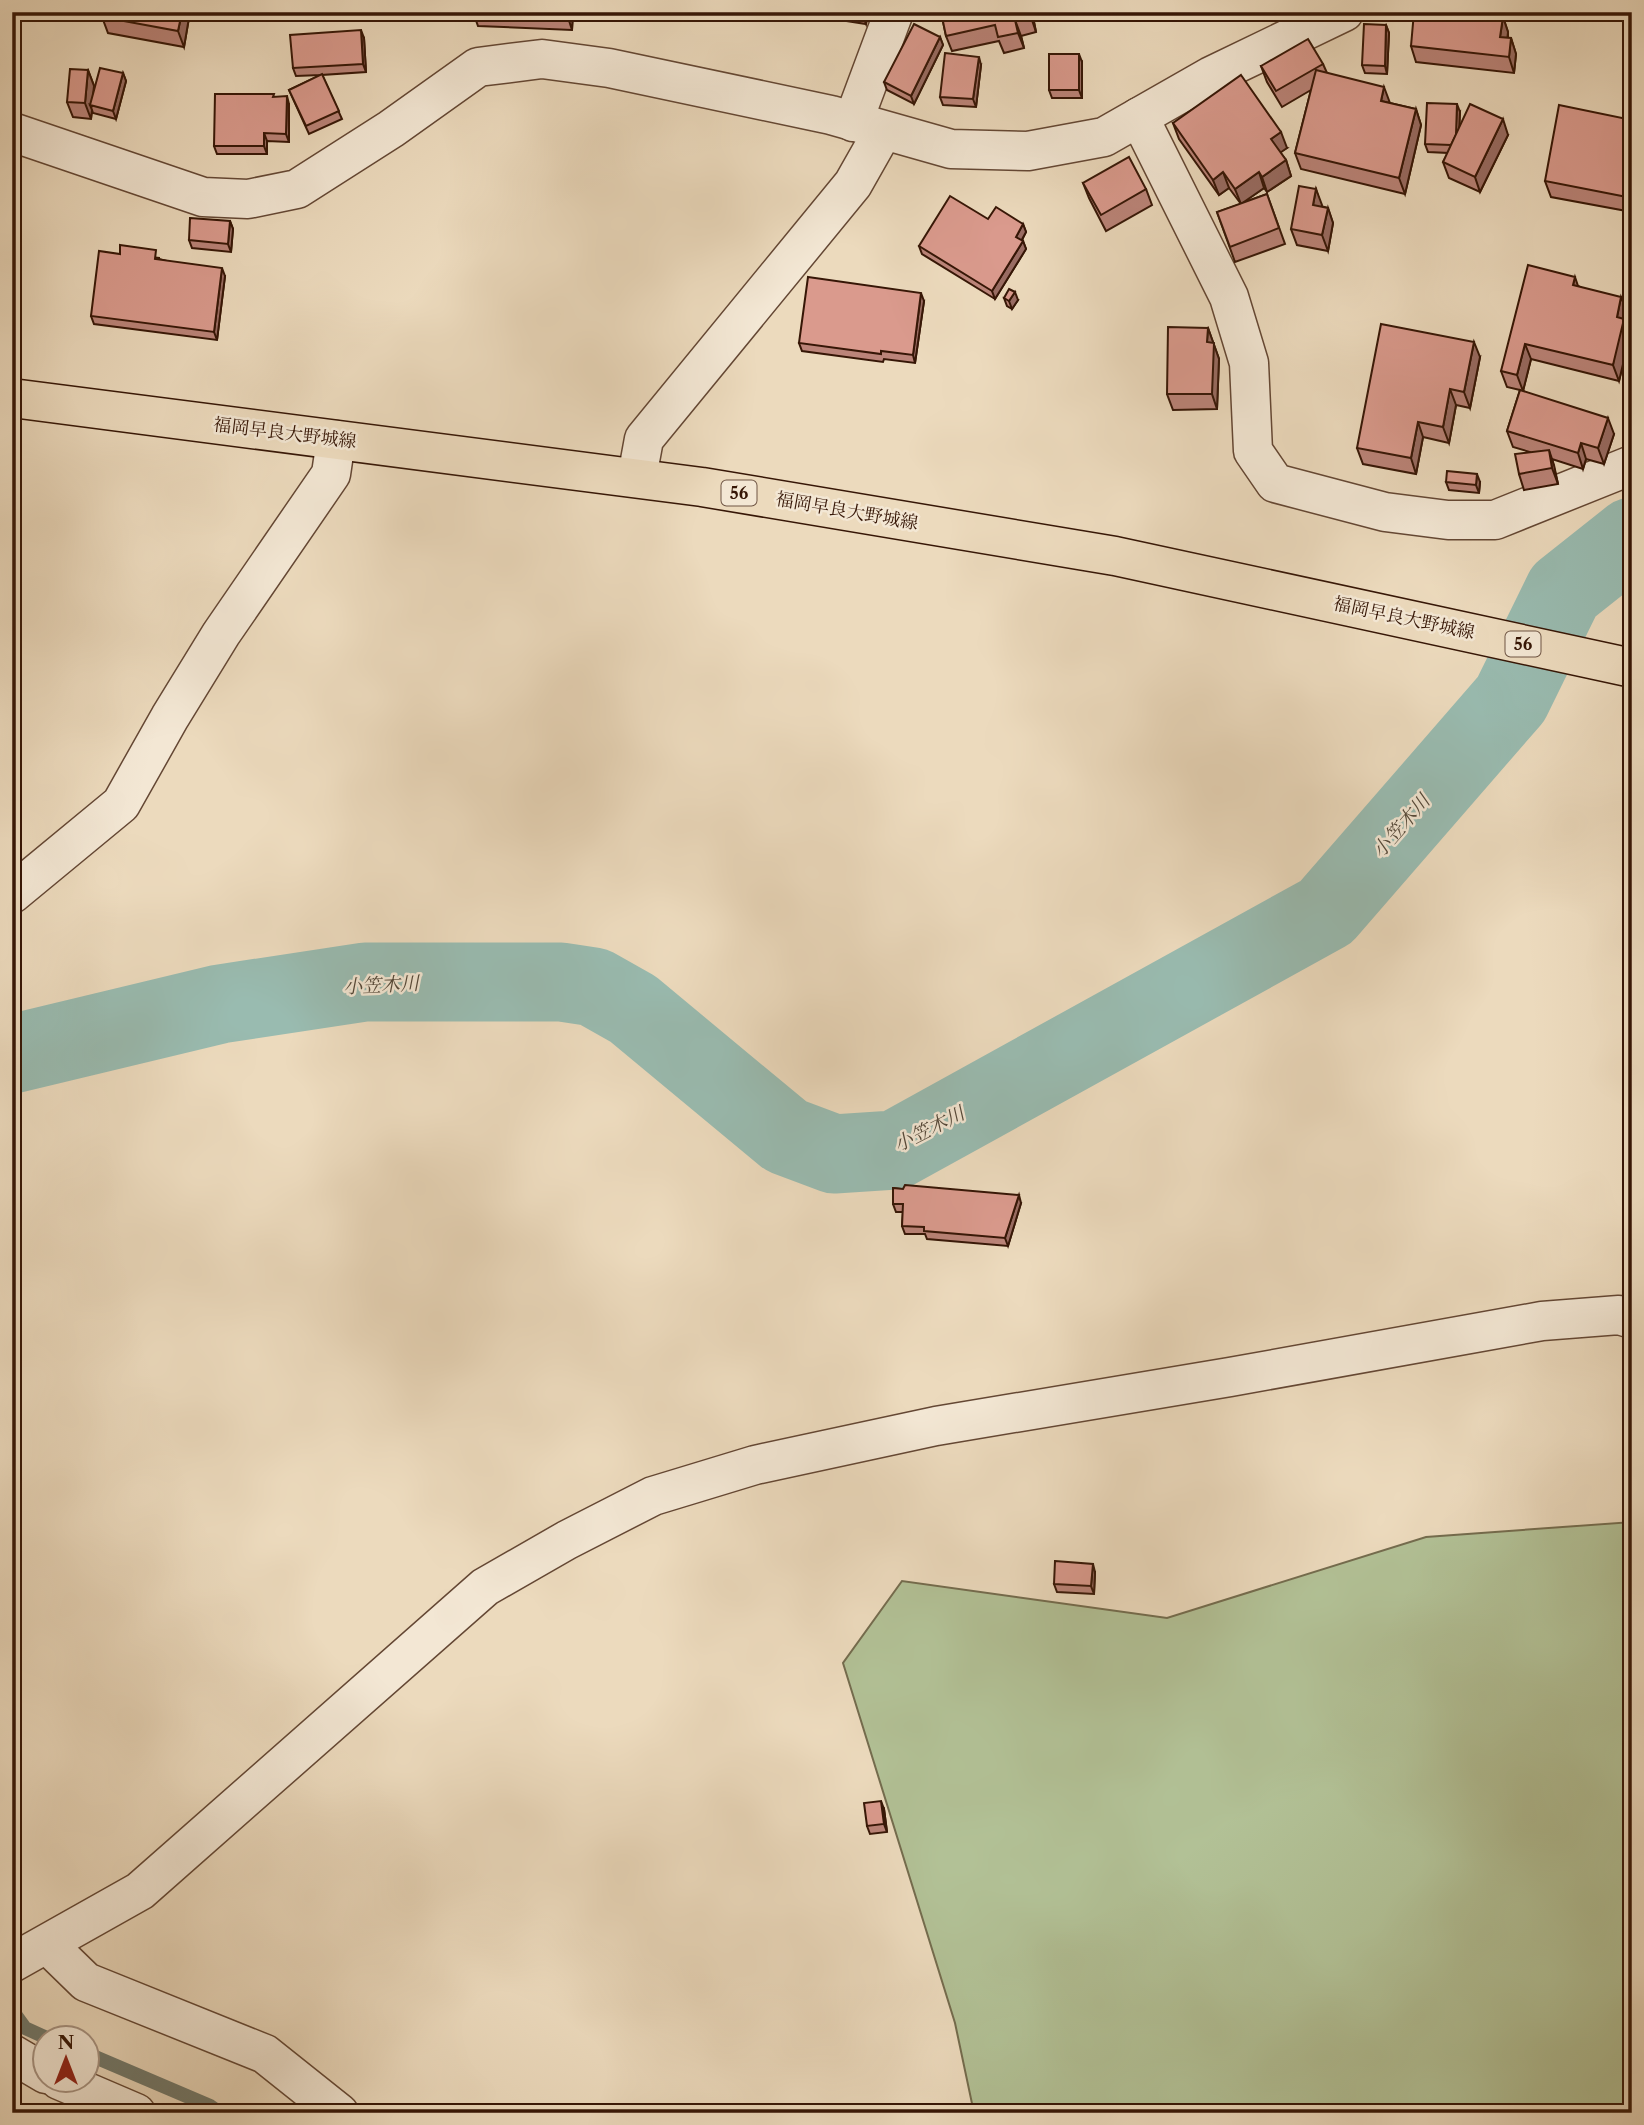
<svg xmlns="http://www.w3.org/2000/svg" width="1644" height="2125" viewBox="0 0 1644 2125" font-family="'Libre Caslon Text','Noto Serif JP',serif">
<rect width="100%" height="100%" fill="#ecdabd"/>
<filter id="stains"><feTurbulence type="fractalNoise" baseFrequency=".00286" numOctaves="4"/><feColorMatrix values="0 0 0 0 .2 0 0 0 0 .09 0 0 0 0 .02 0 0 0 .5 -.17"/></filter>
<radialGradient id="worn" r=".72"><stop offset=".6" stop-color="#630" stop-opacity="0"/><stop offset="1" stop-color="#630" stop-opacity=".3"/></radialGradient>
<path fill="#b2c196" stroke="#746c4e" stroke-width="2" d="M1632,1522V2113H974L955,2023L843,1663L902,1581L1167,1618L1426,1537Z"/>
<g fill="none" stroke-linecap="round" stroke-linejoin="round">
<g stroke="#71796c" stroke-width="14">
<path d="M12,2010L25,2028L47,2038"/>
<path d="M88,2054L210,2106L220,2113"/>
</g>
<path stroke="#99bbb0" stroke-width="79" d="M12,1054L220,1004L365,982H561L594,987L633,1009L786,1136L834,1154L895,1150L1326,912L1511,699L1564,591L1632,537"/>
<defs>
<g id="minor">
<path d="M1139,117L1229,297L1249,363L1253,451L1275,483L1385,512L1448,520H1495L1632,465"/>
<path d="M853,122L894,12"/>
<path d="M12,132L203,197L248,199L297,189L391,129L478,67L542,59L609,68L831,115L951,149L1028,151L1104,137L1211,76L1344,12"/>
<path d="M637,477L644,439L853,184L883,131"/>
<path d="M12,894L121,804L170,717L221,634L331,474L336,440"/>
<path d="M48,1945L86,1982L265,2054L339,2113"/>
<path d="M12,1963L140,1891L485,1587L567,1540L653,1496L755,1465L936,1426L1230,1377L1542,1321L1619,1315L1632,1319"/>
<path d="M12,2054L46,2074"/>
<path d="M59,2080L136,2113"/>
</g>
<path id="major" d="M12,398L702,487L1115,556L1632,668"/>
</defs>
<use href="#minor" stroke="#644734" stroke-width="41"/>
<use href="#major" stroke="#361606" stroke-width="41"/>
<use href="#minor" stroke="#f3e7d4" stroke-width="38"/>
<use href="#major" stroke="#ecdabd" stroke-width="38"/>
</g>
<g fill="#bb8479" stroke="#361606" stroke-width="2">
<path d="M103,12H190L184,47L108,33L102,17Z"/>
<path d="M265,12H284L271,16Z"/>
<path d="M473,12H573L572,30L478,26Z"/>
<path d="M826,12H868L866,24L828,18Z"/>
<path d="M941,12H1032L1036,32L1021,36L1024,48L1004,53L999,41L952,51L946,36Z"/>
<path d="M1503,17L1508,32V38H1511L1516,54L1514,73L1416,62L1411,46Z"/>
<path d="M1386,25L1389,33L1387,74L1365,73L1362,65Z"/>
<path d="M940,37L943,45L914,104L887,90L884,82Z"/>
<path d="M364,38L366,72L322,75L342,119L309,134L289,90L321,75L296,76L293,68Z"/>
<path d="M1082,62V98H1052L1049,90Z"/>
<path d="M1323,64L1327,73L1390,103L1416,109L1421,125L1405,194L1301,169L1295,153L1311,90L1282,107L1267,82L1261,66Z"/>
<path d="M981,65L976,107L943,105L940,97Z"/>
<path d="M88,70L94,86V91L123,73L126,81L116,119L93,113L92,110L91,119L73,117L67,102Z"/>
<path d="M275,97L289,104V142L267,141V154H217L214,146Z"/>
<path d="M1460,112L1459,128L1508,135L1480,192L1449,178L1443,162L1448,153L1428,152L1425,144Z"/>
<path d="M1632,120V212L1551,197L1545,181Z"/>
<path d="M1173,123L1287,148L1280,152L1286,160L1291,176L1267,192L1264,188L1242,203L1267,194L1285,244L1235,262L1217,212L1241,204L1229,188L1219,195L1179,139Z"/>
<path d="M1083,183L1146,189L1152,205L1106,231L1089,198Z"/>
<path d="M1316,189L1321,206L1328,208L1333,223L1328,251L1297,245L1291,229Z"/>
<path d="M988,219L1023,224L1026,232L1022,240L1023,241L1026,249L995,299L922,254L919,246Z"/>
<path d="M230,221L233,229L231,252L192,248L189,240Z"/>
<path d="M120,254L159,258V259L225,276L217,340L94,324L91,316Z"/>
<path d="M1578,286L1627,312L1625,322L1630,335L1619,381L1531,359L1523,391L1614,434L1604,464L1586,459L1583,469L1552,459L1558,484L1524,490L1519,474L1530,452L1513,447L1507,431L1520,390L1507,387L1501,371Z"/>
<path d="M1004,298L1018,300L1012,309L1007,306Z"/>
<path d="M924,301L915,363L884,359L883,362L802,351L799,343Z"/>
<path d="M1208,328L1219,359L1217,409L1173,410L1167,394Z"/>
<path d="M1480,357L1470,408L1456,405L1449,443L1423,437L1416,474L1363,464L1357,448Z"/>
<path d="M1446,482H1480L1479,493L1449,490Z"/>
<path d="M12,936L15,944L20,966L12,967Z"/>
<path d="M893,1188L1021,1203L1008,1246L927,1239L925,1234H905L902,1226L903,1212H896L893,1204Z"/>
<path d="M1095,1572L1094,1594L1057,1592L1054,1584Z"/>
<path d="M884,1809L887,1832L870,1834L867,1826Z"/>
</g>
<g fill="#996c63" stroke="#361606" stroke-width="2">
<path d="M182,12H190L184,47L178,31Z"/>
<path d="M567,12H573L572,30L567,14Z"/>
<path d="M861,12H868L866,24Z"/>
<path d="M1030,12H1032L1036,32L1031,17Z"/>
<path d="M1503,17L1508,32L1506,53L1500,37Z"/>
<path d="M1015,20L1021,36L1024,48L1018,33Z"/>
<path d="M1386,25L1389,33L1387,74L1385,66Z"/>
<path d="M361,30L364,38L366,72L363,64Z"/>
<path d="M940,37L943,45L914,104L911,96Z"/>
<path d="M1511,38L1516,54L1514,73L1509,57Z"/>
<path d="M1079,54L1082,62V98L1079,90Z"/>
<path d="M979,57L981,65L976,107L973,99Z"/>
<path d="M88,70L94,86L92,106L90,105L92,110L91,119L85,103Z"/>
<path d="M123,73L126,81L116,119L113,111Z"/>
<path d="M1384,87L1390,103L1381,101Z"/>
<path d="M287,96L289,104V142L286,134Z"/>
<path d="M1457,104L1460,112L1458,154L1455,146Z"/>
<path d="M1416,109L1421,125L1405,194L1399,178Z"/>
<path d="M1503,119L1508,135L1480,192L1475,177Z"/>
<path d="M1281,132L1287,148L1277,155L1271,139Z"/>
<path d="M264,133L267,141V154L264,146Z"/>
<path d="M1286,160L1291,176L1267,192L1262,177Z"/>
<path d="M1223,172L1229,188L1219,195L1213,180Z"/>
<path d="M1259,172L1264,188L1241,204L1235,189Z"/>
<path d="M1316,189L1322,205L1318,220L1313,205Z"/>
<path d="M1328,208L1333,223L1328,251L1322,235Z"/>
<path d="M230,221L233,229L231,252L228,244Z"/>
<path d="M1023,224L1026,232L1019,245L1016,237Z"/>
<path d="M1023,241L1026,249L995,299L992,291Z"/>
<path d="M222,268L225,276L217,340L214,332Z"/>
<path d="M1575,277L1580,292L1573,285Z"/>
<path d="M1015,292L1018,300L1012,309L1009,301Z"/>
<path d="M921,293L924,301L915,363L913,355Z"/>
<path d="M1621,297L1627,312L1625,322L1630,335L1619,381L1613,365L1617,317Z"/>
<path d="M1208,328L1219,359L1217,409L1212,394L1207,342Z"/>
<path d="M1474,342L1480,357L1470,408L1464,392Z"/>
<path d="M1525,344L1531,359L1523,391L1517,375Z"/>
<path d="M1450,389L1456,405L1449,443L1443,427Z"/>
<path d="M1608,418L1614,434L1604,464L1598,448Z"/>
<path d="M1418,422L1423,437L1416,474L1411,458Z"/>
<path d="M1581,443L1586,459L1583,469L1578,453Z"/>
<path d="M1549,450L1554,465L1558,484L1552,468Z"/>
<path d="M1477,474L1480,482L1479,493L1476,485Z"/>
<path d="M12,936L15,944L20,966L17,958Z"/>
<path d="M1019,1195L1021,1203L1008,1246L1005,1238Z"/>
<path d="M1093,1564L1095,1572L1094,1594L1091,1586Z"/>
<path d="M881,1801L884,1809L887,1832L884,1824Z"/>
</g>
<g fill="#da9a8d" stroke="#361606" stroke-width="2">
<path d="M103,12H182L178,31L102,17Z"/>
<path d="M514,12H567V14Z"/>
<path d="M941,12H1030L1031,17L1015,20L1018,33L998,37L995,25L946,36Z"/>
<path d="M1414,12H1466L1503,17L1500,37L1511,38L1509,57L1411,46Z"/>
<path d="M914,24L940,37L911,96L884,82Z"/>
<path d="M1364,24L1386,25L1385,66L1362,65Z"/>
<path d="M361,30L363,64L293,68L290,35Z"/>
<path d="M1308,39L1323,64L1276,91L1261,66Z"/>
<path d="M945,53L979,57L973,99L940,97Z"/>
<rect x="1049" y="54" width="30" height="36"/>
<path d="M100,68L123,73L113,111L90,105Z"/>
<path d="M70,69L88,70L85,103L67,102Z"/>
<path d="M1316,70L1384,87L1381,101L1416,109L1399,178L1295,153Z"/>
<path d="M322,74L339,111L306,126L289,90Z"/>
<path d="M1241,75L1281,132L1271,139L1286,160L1262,177L1259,172L1235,189L1223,172L1213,180L1173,123Z"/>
<path d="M215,94H274L273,97L287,96L286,134L264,133V146H214Z"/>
<path d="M1427,103L1457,104L1456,135L1451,145L1425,144Z"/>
<path d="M1470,104L1503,119L1475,177L1443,162Z"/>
<path d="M1559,105L1632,120V198L1545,181Z"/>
<path d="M1129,157L1146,189L1101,215L1083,183Z"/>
<path d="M1299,186L1316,189L1313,205L1328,208L1322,235L1291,229Z"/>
<path d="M1267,194L1279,228L1230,247L1217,212Z"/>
<path d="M950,196L988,219L996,207L1023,224L1016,237L1023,241L992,291L919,246Z"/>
<path d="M190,218L230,221L228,244L189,240Z"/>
<path d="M120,245L156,250L155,259L222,268L214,332L91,316L99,251L120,254Z"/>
<path d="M1528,265L1575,277L1573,285L1621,297L1617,317L1624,319L1613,365L1525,344L1517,375L1501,371Z"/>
<path d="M808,277L921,293L913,355L881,351V354L799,343Z"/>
<path d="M1009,289L1015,292L1009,301L1004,298Z"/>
<path d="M1381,324L1474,342L1464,392L1450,389L1443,427L1418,422L1411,458L1357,448Z"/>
<path d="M1168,327L1208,328L1207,342L1214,343L1212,394H1167Z"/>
<path d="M1520,390L1608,418L1598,448L1581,443L1578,453L1507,431Z"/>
<path d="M1549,450L1552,468L1519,474L1515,454Z"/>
<path d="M1447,471L1477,474L1476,485L1446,482Z"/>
<path d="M12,936L17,958L12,959Z"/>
<path d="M905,1185L1019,1195L1005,1238L924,1231V1227L902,1226L903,1204H893V1188L903,1189Z"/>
<path d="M1055,1561L1093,1564L1091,1586L1054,1584Z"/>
<path d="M881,1801L884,1824L867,1826L864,1803Z"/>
</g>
<g text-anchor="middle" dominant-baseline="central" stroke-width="5" stroke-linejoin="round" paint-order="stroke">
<g fill="#f3e7d4" stroke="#6f5544" stroke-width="2">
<rect x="721.5" y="480.5" width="35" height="25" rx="5"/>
<rect x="1505.5" y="631.5" width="35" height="25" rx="5"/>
</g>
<g font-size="16" font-weight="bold" fill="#361606">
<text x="739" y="493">56</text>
<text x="1523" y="644">56</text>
</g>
<g font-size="18" fill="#361606" stroke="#f3e7d4">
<text transform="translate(285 433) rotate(7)">福岡早良大野城線</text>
<text transform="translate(847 511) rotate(10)">福岡早良大野城線</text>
<text transform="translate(1404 618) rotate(12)">福岡早良大野城線</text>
</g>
<g font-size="19" font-style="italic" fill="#544839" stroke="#f3e7d4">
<text transform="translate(1401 826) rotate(-49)">小笠木川</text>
<text transform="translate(381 985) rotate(-3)">小笠木川</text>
<text transform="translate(929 1129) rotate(-27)">小笠木川</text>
</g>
</g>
<rect width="1644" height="2125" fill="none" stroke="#ecdabd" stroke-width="42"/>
<rect x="14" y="14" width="1616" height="2097" fill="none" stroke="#361606" stroke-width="3.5"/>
<rect x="21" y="21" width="1602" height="2083" fill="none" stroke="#361606" stroke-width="2"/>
<g transform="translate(66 2059)"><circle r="33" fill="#f3e7d4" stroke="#a79382" stroke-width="2"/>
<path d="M0-5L12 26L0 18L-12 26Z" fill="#8f2418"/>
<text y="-10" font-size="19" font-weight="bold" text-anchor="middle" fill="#361606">N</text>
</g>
<rect width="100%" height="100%" filter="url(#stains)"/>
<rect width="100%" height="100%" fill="url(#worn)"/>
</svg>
